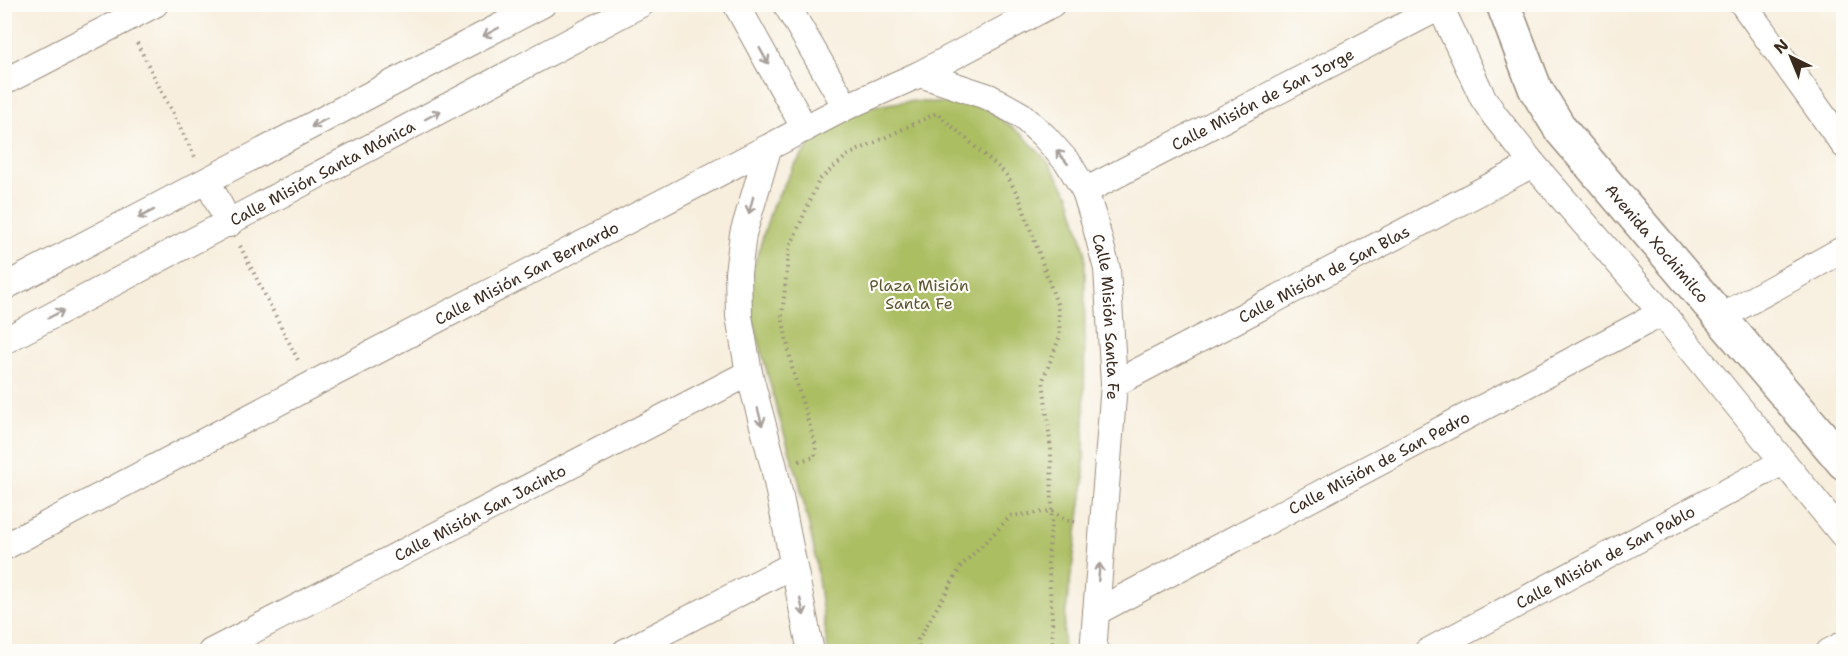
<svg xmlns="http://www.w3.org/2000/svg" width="1848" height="656" viewBox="0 0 1848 656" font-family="'Shantell Sans',sans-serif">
<rect width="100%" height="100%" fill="#fdfcf7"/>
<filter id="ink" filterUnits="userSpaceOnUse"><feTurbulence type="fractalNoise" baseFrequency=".0167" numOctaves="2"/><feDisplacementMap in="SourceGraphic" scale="12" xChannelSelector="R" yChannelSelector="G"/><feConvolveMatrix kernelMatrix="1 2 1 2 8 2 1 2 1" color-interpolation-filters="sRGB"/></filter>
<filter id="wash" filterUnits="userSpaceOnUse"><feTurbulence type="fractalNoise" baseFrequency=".008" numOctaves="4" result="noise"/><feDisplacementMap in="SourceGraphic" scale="24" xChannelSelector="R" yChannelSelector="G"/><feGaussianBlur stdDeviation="1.35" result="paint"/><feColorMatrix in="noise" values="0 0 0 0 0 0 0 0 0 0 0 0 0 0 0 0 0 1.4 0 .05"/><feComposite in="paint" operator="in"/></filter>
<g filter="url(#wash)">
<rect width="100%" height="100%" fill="#f7eedd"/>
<path fill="#abbe62" stroke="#737440" stroke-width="1.5" d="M907,101L965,104L985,108L1024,136L1049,163L1069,195L1085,250L1084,482L1064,626L1063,651L828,652L814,549L799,481L778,414L752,315L751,275L772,207L794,166L815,138L836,119L867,107Z"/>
</g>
<g filter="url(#ink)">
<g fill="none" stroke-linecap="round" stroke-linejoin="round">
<defs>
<g id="minor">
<path d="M736,4L805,129"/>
<path d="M786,4L846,107"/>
<path d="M1439,4L1483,98L1495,116L1533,164L1662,313L1844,536"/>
<path d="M1743,4L1844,145"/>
<path id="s1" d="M920,74L989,97L1021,115L1044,136L1069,164L1085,191L1094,220L1107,269L1114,384L1093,652"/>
<path d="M4,82L155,4"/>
<path d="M768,149L743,234L738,273L739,316L749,373L774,467L811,652"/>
<path d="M208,182L229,224"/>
<path id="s2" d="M1085,191L1440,7"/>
<path d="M4,287L543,4"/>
<path d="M1719,318L1844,249"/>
<path id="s3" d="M4,341L641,4"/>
<path id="s4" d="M1114,384L1533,164"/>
<path id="s5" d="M4,547L311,385L846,107L920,74L1052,4"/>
<path id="s6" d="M1096,612L1662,313"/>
<path id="s7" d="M211,652L749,373"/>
<path d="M625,652L793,565"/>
<path id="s8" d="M1427,652L1783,462"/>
<path d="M1829,652L1844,644"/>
</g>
<g id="tertiary">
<path id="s9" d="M1503,4L1535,88L1561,130L1844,463"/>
</g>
</defs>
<use href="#minor" stroke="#998c7e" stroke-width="28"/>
<use href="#tertiary" stroke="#998c7e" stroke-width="36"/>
<g stroke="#998c7e" stroke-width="4" stroke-dasharray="1.5 4.5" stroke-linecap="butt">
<path d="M137,43L196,159"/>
<path d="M240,246L299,362"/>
<path d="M799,461L815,457L816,446L793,372L782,316L789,249L819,180L848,155L937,113L1006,174L1019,197L1058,307L1060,336L1043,380L1051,450L1052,511L1048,563L1052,616L1053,652"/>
<path d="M920,652L918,640L962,565L1011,516L1052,511L1065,520L1079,523"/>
</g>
<use href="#minor" stroke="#fff" stroke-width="26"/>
<use href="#tertiary" stroke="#fff" stroke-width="33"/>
</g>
<defs><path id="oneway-shaft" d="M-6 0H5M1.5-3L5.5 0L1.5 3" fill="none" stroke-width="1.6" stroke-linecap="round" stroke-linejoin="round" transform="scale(1.5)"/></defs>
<g stroke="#a79f9a">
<use href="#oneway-shaft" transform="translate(491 32) rotate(152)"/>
<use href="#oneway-shaft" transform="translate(764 56) rotate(61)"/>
<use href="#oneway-shaft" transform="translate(433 115) rotate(-28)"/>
<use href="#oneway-shaft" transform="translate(319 123) rotate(152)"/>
<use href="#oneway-shaft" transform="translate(1062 157) rotate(-130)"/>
<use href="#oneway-shaft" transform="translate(751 205) rotate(105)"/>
<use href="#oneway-shaft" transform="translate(146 214) rotate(153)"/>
<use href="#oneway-shaft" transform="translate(56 314) rotate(-28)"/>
<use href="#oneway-shaft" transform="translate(760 417) rotate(75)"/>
<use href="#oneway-shaft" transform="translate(1099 572) rotate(-85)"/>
<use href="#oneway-shaft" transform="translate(802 607) rotate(77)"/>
</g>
</g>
<g text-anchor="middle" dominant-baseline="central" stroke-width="4.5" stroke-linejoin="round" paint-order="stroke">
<g font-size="16" fill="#3b2a1e" stroke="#fdfcf7">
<text stroke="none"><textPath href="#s2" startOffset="200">Calle Misión de San Jorge</textPath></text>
<text stroke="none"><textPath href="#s3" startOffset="360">Calle Misión Santa Mónica</textPath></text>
<text stroke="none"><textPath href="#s9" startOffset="288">Avenida Xochimilco</textPath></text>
<text stroke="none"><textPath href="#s5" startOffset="590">Calle Misión San Bernardo</textPath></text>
<text stroke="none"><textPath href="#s4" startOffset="237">Calle Misión de San Blas</textPath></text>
<text stroke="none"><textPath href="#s1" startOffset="338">Calle Misión Santa Fe</textPath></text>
<text stroke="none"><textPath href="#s6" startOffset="320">Calle Misión de San Pedro</textPath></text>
<text stroke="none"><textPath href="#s7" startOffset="303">Calle Misión San Jacinto</textPath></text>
<text stroke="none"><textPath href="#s8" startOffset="202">Calle Misión de San Pablo</textPath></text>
</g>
<g font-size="16" fill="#5d5632" stroke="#fdfcf7">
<text x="919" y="285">Plaza Misión<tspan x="919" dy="18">Santa Fe</tspan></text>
</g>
</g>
<rect width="1848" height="656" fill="none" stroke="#fdfcf7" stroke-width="24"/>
<g transform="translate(1791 57) rotate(317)" stroke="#fdfcf7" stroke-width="4.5" paint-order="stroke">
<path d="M0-4.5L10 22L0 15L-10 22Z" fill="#3b2a1e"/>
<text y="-9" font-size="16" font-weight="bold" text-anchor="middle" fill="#3b2a1e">N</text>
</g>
</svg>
